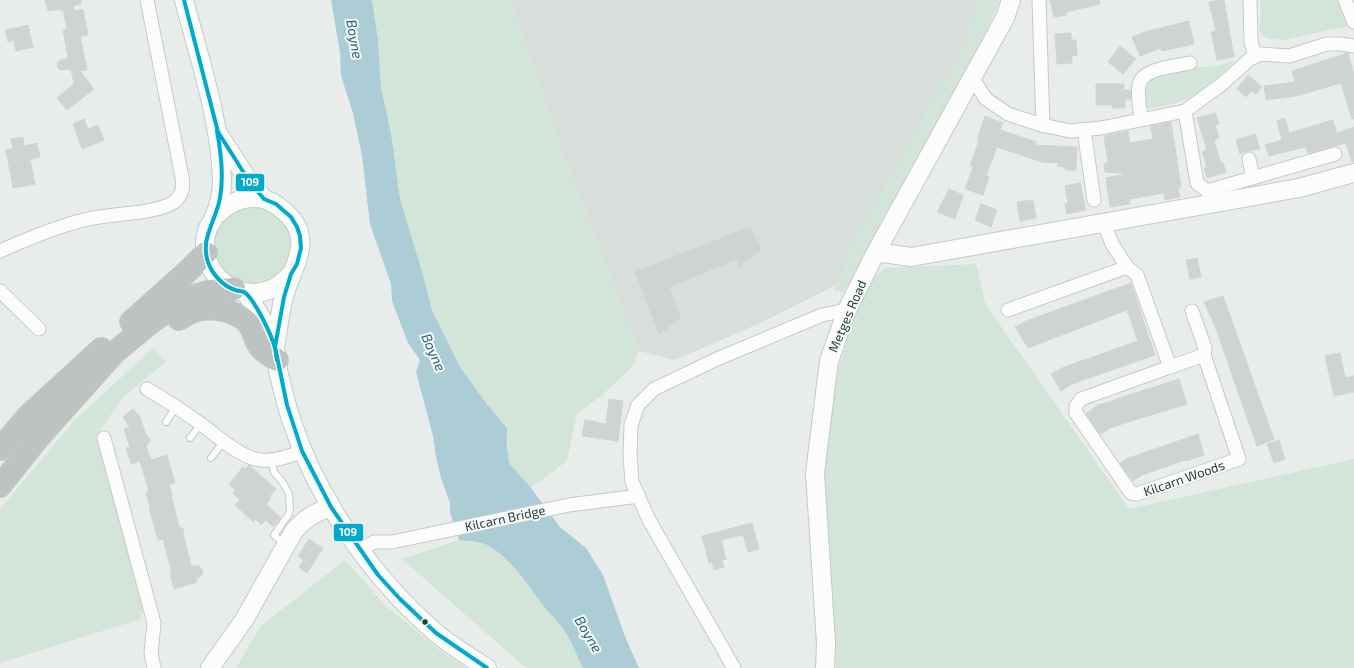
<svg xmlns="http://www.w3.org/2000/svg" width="1354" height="668" viewBox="0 0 1354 668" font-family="'Exo 2',sans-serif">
<rect width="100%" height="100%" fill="#e8edeb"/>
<path fill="#d7dedb" d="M510,0H978L962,49L852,246L838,284L760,323L675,360L639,351L563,153Z"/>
<g fill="#d3e4d9">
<path d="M372,0H510L563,153L639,351L632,367L600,397L577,413L567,461L531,488L509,463L507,428L486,403L460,367L432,310L423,275L400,199L391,133L381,88L378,40Z"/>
<path d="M978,0H1000C959,100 895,187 850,284L843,292L835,291L834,287L838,284L851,246L962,49Z"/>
<path d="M1260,0H1338C1342,8 1349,18 1346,27L1324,31L1285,40L1268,39L1262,35L1259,30L1261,10Z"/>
<path d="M1235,61C1208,88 1193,102 1153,108H1148L1144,104L1143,83L1149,76L1194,65C1203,71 1225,63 1235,61Z"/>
<circle cx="253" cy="246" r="39"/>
<path d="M976,264L986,305L1129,509L1354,459V668H836L835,631L828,556L824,496L825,469L834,384L855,314L872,280L885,268Z"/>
<path d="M153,348L166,362L124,396L96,436L143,604L141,619L0,663V509L75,420Z"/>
<path d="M459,540C468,541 480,541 489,546C512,560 529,588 546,609C555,619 564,628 570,640C575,649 578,659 583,668H526L402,559Z"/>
<path d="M345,560L385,605L438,649L466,668H236L261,626Z"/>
</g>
<path fill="#adcdd6" d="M331,0H372L378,40L381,88L391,133L400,199L423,275L432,310L460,367L486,403L507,428V445L509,463L531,488L560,527L586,548L603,575L626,639L639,668H583C578,659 575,649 570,640C564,628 555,619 546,609C529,588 513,560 489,546C480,541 468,541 459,540L450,513V503L441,478L436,457L433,436L416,372L420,360L408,343L392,301L391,284L370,224L362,156L353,113L341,76L340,53Z"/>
<g fill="#cfd4d2" stroke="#d1d5d4">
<path d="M45,0H81V4L73,6L74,11L83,9L88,35L80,36L87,70L80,71L94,89L67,110L57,98L74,84L71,69L60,70L58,68L57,64L60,60L68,58L63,30L67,29L63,10L60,11V9L48,11Z"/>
<path d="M1050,0H1099L1100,4L1066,12V15L1054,17Z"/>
<path d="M1220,0H1224L1234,57L1217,60L1211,32L1216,31L1209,2Z"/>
<path d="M1189,21L1194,44L1162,51L1161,48L1140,56L1132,37L1148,31Z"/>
<path d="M28,25L33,47L16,51L14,40L8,42L6,30Z"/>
<path d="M1071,33V40H1076L1077,55L1072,56V63L1057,64L1055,34Z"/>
<path d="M1120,46L1136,59L1123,74L1108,62Z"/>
<path d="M1348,53L1354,74V119H1352L1341,83L1296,96L1266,100L1264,86L1295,82L1292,71Z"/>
<path d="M1248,75L1262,87L1256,94L1251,91L1246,97L1237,89Z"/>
<path d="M1096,84H1124V90H1130L1131,99H1125V108H1112V105H1096Z"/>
<path d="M1215,113L1219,124L1215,125L1219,138L1214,140L1221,163H1223L1226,172L1207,178L1204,168L1207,167L1202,152L1207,150L1197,118Z"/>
<path d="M985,116L1003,123L1000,130L1037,142L1035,145L1077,147L1076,170H1065V167L1058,166V163L1042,162L997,147L986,176L989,177L983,195L965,189L973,167L971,166V162L979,141L977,140Z"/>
<path d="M1285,118L1289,133L1333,120L1337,133L1354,127V162H1352L1346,143L1308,153L1306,147L1269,156L1265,145L1282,140L1277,121Z"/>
<path d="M84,119L88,129L98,125L104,140L82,149L73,124Z"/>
<path d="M1171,122L1181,187H1178L1180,197L1165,200L1164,193L1130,199V204L1110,207L1106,178L1122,175V173L1105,172L1104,164L1108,163L1104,136L1128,131L1130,143L1153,139L1151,126Z"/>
<path d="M1255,134L1260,149L1247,151L1240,154L1236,140Z"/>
<path d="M23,137L24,146L37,143L40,157L30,159L35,184L13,188L6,150L13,148L11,139Z"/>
<path d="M1080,183L1086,210L1067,214L1065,204L1068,203L1065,186Z"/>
<path d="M949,189L963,195L955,219L937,212Z"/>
<path d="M1033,200L1036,218L1020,221L1017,202Z"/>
<path d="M981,204L997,210L991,227L975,220Z"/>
<path d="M750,227L761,249L739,266L737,259L669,287L681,318L659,334L635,272Z"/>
<path d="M1197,258L1201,277L1190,279L1186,260Z"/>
<path d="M1131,283L1155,355L1072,384L1061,391L1051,374L1064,367L1138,341L1127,310L1028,348L1015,327L1026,321Z"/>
<path d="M1223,296L1274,439L1257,446L1215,326L1204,302Z"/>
<path d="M1340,353L1345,378L1354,376V392L1334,396L1325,356Z"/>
<path d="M1179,379L1187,404L1122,424L1110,428L1100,435L1086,414L1098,405L1116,400V399Z"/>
<path d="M609,399L623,401L618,441L582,436L585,420L606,424Z"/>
<path d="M133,409L140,417L146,435L151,440L146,446L151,460L167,455L175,483L169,485L172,494L171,495L179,526L184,530L183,533L191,566H199L203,570L202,575L196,579L197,582L174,589L170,573H172L163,539L158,540L149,508H150L146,492L149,491L140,461L131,464L126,448L130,447L124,429L130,427L123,417Z"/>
<path d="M1198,434L1204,455L1186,461L1185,460L1142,475L1133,481L1120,463L1126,459Z"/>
<path d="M1279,440L1285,459L1274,463L1267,444Z"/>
<path d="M249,465L276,489L269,497L271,498L266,504L281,518L273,527L266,520L261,525L255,519L253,522L235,505L240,500L233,493L235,490L229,484L243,467L245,469Z"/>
<path d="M752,523L759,549L748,552L743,535L721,540L726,559L722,560L724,567L714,570L712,562L709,563L702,536Z"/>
<path d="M309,539L323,548L307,573L299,567L304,560L298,556Z"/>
</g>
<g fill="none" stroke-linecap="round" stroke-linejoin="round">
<defs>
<g id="lane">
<path d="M166,422L176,407"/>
<path d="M190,438L201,424"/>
<path d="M211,458L224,441"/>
<path d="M271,460L274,472L283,483L289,494L290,508L289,514L274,535L285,545"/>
</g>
<g id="street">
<path d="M1039,0L1043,126"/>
<path d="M1250,0L1251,42L1255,57"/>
<path d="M1345,0L1354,22"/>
<path d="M972,78L986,99L1008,114L1042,125L1070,131L1101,128L1185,111"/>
<path d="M1141,119C1140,108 1137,96 1139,85C1142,68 1176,66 1190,63"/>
<path d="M1084,130L1094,200"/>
<path d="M1335,154L1207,191L1197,183L1185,111L1222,84L1250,59L1260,54L1289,56L1327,44H1341L1354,46"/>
<path d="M1249,159L1253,178"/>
<path d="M0,251C27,239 55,227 84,220C108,213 155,215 174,202C182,196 184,187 182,177L147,0"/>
<path d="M1127,267L1137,275L1170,367L1081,399L1076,406V413L1131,493L1137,494L1239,459L1204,355L1170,367"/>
<path d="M0,291L39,329"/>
<path d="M1008,310L1127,267L1112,244L1104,223"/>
<path d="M1192,311L1205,348L1204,355"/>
<path d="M147,389C166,400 184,412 201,424C217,436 235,453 255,459C271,463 288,457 302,451"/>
<path d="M104,438L154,623L151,653L154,668"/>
<path d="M360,550L374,542H392L569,505L639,496"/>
<path d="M734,668L649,520L632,482L630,455L631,425L638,405L654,389L717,359L822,315L847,310"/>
</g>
<g id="secondary">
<path d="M184,0C199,58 221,122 222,182C222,193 218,207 214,217C213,221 210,224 208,228C204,239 204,253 209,264C219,287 246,299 269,290C278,287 284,281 291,274"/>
<path d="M219,135L249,181L264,199"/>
<path d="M214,217C227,204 244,195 263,199C272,201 278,206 284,211C316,238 293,265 284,296C280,312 278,330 275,347"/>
<path d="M876,252L911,257L1299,188L1354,173"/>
<path d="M246,293C257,309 267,327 274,346C277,353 277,362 278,370C282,387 286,405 292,422C318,501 373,578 435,632C451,646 470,657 487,668"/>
<path d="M210,668L244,620L294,531C304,519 315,512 331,507"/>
<path d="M825,668L826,643L815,473L829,361L847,310L876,252L1005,18L1011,0"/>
</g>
<g id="highway">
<path d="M179,319C185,315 191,311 198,310C213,306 236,311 247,322C254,329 254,339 260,347C263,352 272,356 277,360"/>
<path d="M131,322L187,272L206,253"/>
<path d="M0,449L29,415L101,349"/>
<path d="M0,486L39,437L115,352L148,325L181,300L211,291L234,289"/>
</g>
</defs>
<use href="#lane" stroke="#c5cac8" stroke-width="8"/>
<use href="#street" stroke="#c5cac8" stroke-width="15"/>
<use href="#secondary" stroke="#c4cac8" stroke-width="20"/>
<use href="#highway" stroke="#c4cbc9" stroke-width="24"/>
<use href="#lane" stroke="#fcfcfc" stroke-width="6"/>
<use href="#street" stroke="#fcfcfc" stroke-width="13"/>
<use href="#secondary" stroke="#fcfcfc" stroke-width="18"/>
<use href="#highway" stroke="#bdc3c2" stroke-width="22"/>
<defs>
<g id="bus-1">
<path d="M184,0L218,132L249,181L264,199L276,204L291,217L297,227L300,236L301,248L297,264L291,274L284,297L275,347L287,405L302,451L331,507L378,575L400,599L436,633L487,668"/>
<path d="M217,131C221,152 224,176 220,198C216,221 200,238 208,262C212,274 223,286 235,290C238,291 241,291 244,292C254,298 272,336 275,348C276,352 276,356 277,360"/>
</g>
</defs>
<use href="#bus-1" stroke="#f7faf9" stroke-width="7"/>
<use href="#bus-1" stroke="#00a9ce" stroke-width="4"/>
</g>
<circle fill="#273f3a" stroke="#f7faf9" stroke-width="1.5" cx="425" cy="622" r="3.5"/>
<g text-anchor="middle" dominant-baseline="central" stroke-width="4" stroke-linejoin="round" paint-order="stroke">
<g font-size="13" fill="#273f3a" stroke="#f7faf9">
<text transform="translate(847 316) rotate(-67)">Metges Road</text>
<text transform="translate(1184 478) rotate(-19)">Kilcarn Woods</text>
<text transform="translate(505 518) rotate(-12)">Kilcarn Bridge</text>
</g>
<g font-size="14" font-style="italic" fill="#256276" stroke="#f7faf9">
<text transform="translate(355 39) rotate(80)">Boyne</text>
<text transform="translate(434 352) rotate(66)">Boyne</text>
<text transform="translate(589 634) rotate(59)">Boyne</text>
</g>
</g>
<g stroke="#f7faf9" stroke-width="1.5">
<rect x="235" y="173" width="30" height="19" rx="4" fill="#00a9ce"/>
<rect x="333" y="523" width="31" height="19" rx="4" fill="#00a9ce"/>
</g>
<g font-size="11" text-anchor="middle" font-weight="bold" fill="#fff">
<text x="250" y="186">109</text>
<text x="348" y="536">109</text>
</g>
</svg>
